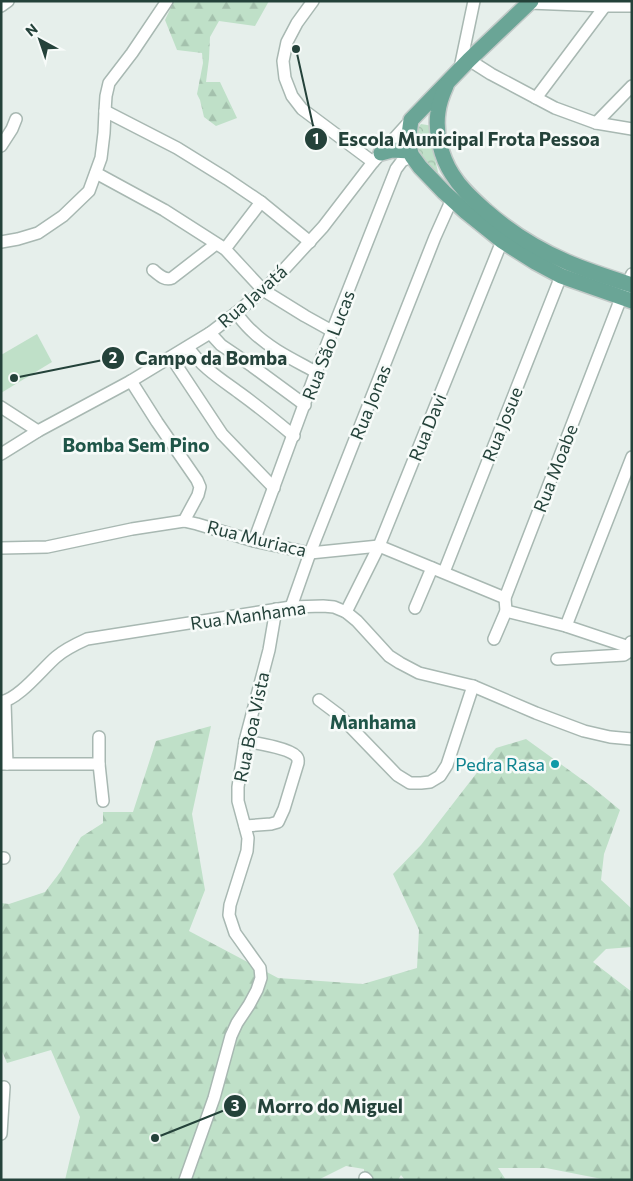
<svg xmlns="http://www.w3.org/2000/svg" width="633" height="1181" viewBox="0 0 633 1181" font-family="Commissioner,sans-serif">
<defs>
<pattern id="forest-firs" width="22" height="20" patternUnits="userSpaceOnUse" patternTransform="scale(1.25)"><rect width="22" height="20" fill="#bfe0c8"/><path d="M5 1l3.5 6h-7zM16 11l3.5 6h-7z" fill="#a4c1ad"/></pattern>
<pattern id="park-crowns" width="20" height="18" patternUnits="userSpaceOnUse" patternTransform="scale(1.25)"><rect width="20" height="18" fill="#bfe0c8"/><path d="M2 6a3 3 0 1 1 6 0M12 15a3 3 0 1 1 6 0" fill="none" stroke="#a4c1ad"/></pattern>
</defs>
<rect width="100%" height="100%" fill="#e6efeb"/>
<g fill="url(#forest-firs)">
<path d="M174,1H269L255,26L219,21L210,37L209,59L206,82H220L237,118L216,126L204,117L200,100L197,94L203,63L202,53L177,50L165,20Z"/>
<path d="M211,726L192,814L205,890L189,931L278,978L363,984L417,968L419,930L393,874L421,845L496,748L526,739L591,786L620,810L604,854L601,880L632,909V947L606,949L593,962L632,992V1180H607L546,1168H498L506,1180H405L401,1175L398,1180H364V1169L346,1166L318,1180H65L80,1117L51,1050L7,1063L1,1049V903L9,904L45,892L61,871L81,837L103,823V812H133L156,741Z"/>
</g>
<path fill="url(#park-crowns)" d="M421,124L433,126V150L438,172L434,177C422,162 405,141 421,124Z"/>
<path fill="#bfe0c8" d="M37,334L52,362L1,393V355Z"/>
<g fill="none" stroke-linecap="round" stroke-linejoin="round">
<defs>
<g id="minor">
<path d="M313,1L297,23L287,42L283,61L285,78L292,96L302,109L373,162"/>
<path d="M529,3L605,6H632"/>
<path d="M1,6L8,1"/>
<path d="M469,60L491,74L555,108L596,123L632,129"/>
<path d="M460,68L474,1"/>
<path d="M536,98L605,6"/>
<path d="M105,111L177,148L227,179L261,202L310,242"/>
<path d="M596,123L632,86"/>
<path d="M1,146L12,129L16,119"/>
<path d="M96,173L164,210L225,249L263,290L305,316L332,331"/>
<path d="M1,242L18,239L38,233L63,216L89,191L101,158L104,133L105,111L106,96L109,83L132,53L167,1"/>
<path d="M225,249L261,202"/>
<path d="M153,270C159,275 165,281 172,278L216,244"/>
<path d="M236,313C241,319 246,326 252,331C270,349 294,360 316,372"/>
<path d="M210,333L221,345L252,366L305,405"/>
<path d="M188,347C201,367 222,380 241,394C259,407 276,421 294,436"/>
<path d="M171,357L222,434L274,488"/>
<path d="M131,381L157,422L197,480L200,487L198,495L184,521"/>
<path d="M1,407L38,431"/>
<path d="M1,454L38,431L131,381L210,333L236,313L263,290L278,276L323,227L373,162L411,120"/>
<path d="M254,541L316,372L396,169L402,161L412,156"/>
<path d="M1,548L47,547L132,529L184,521L197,524L254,541L310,553L379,546L505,598"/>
<path d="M444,572L561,276"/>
<path d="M291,607L310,553L435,237L452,199"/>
<path d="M415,608L432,568"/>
<path d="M506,611L566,626L632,648"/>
<path d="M346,612L379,546L502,241"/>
<path d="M566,626L632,457"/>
<path d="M494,639L506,611L505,598L621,298L632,274"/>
<path d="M557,659L624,655L627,653L631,642"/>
<path d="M319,700L339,715L397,775L410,783H421L430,782L440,776L447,765L473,686"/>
<path d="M1,702C19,699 42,669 56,657C65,649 76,644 87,639L291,607L323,606L334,607L346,612L357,621L389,656L400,663L419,673L473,686L536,713L584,731L610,737L632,739"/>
<path d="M5,702L7,764"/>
<path d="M99,737V764L103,801"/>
<path d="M245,741C256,743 289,748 296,756C299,759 298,760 298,763L284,809L278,822L271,824L245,826"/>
<path d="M1,764H99"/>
<path d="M1,858H4"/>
<path d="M1,1134L4,1087"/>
<path d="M365,1178L367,1180"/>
<path d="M185,1180L214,1098L231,1036L237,1023L249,1005L257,990L261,978L260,968L235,933L229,915L230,905L247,851L248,838L238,801V787L245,741L269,650L276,609"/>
</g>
<g id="major">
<path d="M531,1L469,60L411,120L408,142L410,151L412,156L420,167L444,192L466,212L502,241L535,262L561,276L632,301"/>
<path d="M446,86C442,95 439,103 438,112C435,132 441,157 452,174C461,189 474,200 486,211C510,232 537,249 567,262C588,271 610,278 632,285"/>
<path d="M381,153L392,150L410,151"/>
</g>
</defs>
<use href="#minor" stroke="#a8b8b2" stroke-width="14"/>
<use href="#major" stroke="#c2cac8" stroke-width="18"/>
<use href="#minor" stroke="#fff" stroke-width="11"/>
<use href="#major" stroke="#6aa596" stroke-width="15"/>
</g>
<circle fill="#0f9aa8" stroke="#f7fbf9" stroke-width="2" cx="555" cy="764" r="5"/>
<g text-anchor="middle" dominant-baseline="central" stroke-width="5" stroke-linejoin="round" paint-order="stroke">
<g font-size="18" fill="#24423a" stroke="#f7fbf9">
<text transform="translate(252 296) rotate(-41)">Rua Javatá</text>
<text transform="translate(328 345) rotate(-69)">Rua São Lucas</text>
<text transform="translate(370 402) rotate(-68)">Rua Jonas</text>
<text transform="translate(502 424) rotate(-68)">Rua Josue</text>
<text transform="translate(427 427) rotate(-68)">Rua Davi</text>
<text transform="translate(555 468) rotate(-69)">Rua Moabe</text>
<text transform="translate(257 538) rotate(14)">Rua Muriaca</text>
<text transform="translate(248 615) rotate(-8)">Rua Manhama</text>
<text transform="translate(251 727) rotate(-78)">Rua Boa Vista</text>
</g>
<g font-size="18" fill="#0d838f" stroke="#f7fbf9" text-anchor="end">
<text x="545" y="764">Pedra Rasa</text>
</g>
<g font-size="19" font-weight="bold" fill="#1f5548" stroke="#f7fbf9">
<text x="136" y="444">Bomba Sem Pino</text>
<text x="373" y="721">Manhama</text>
</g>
</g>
<path fill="none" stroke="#24423a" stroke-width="2" d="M296 49L316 139M14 378L113 358M155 1138L235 1106"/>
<g fill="#24423a" stroke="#f7fbf9" stroke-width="2">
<circle cx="296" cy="49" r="5"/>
<circle cx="14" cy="378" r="5"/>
<circle cx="155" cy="1138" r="5"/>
<circle cx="316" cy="139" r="12"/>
<circle cx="113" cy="358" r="12"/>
<circle cx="235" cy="1106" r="12"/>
</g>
<g font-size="15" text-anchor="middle" font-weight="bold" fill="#fff">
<text x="316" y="144">1</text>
<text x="113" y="363">2</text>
<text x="235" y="1111">3</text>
</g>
<g font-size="19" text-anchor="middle" font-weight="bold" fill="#24423a" stroke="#f7fbf9" stroke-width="5" stroke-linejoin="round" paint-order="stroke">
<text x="469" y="146">Escola Municipal Frota Pessoa</text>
<text x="211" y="365">Campo da Bomba</text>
<text x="330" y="1113">Morro do Miguel</text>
</g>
<rect width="633" height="1181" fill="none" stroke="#24423a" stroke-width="5"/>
<g transform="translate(40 40) rotate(320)" stroke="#f7fbf9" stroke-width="4" paint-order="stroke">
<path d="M0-4L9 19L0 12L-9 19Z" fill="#24423a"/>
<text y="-8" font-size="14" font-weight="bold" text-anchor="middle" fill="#24423a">N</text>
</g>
</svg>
